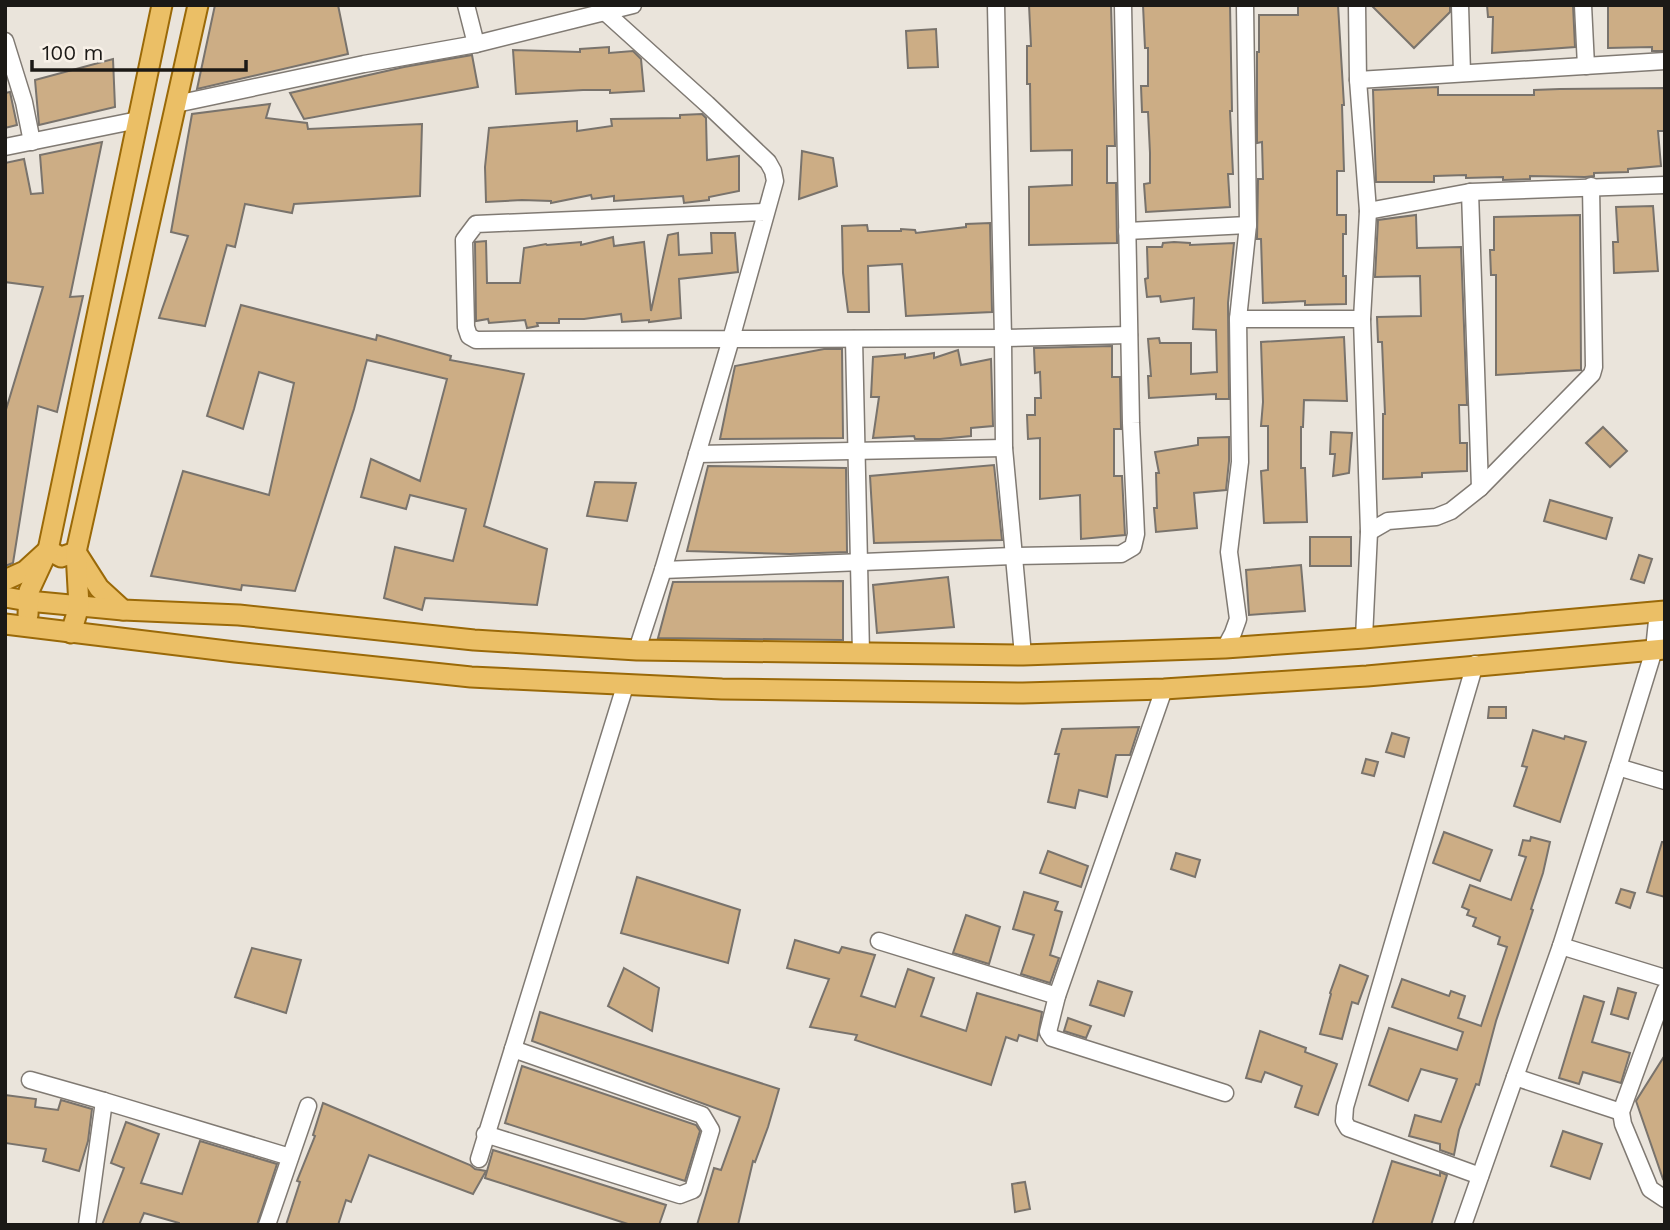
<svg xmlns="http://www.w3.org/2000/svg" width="1670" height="1230" viewBox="0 0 1670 1230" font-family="'Work Sans',sans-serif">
<rect width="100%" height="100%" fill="#eae4db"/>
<g fill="#ccad85" stroke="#79736c" stroke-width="2">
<path d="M215,5H338L348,54L197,89Z"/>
<path d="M1029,5H1111L1115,146H1107V183H1116L1117,243L1029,245V187L1072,185V150L1031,151L1030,84H1027V46H1031Z"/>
<path d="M1143,5H1230L1232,111H1230L1233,174H1228L1230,207L1146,212L1144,184L1150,183V153L1148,112H1142L1141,86H1148V48H1145Z"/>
<path d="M1298,5H1338L1344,105H1342L1344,171H1337V215H1346V234H1343V276H1346V304L1305,305V301L1263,303L1261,239H1257L1258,179H1263L1262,142L1257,143V52H1259V15H1298Z"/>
<path d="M1371,5H1450V12L1414,48Z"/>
<path d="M1487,5H1573L1575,47L1492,53L1493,17H1488Z"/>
<path d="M1608,5H1665V51H1652V47L1608,48Z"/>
<path d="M936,29L938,67L908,68L906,31Z"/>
<path d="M609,47V53L633,51L641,59L644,91L610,93V90H583L516,94L513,50L580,52V49Z"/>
<path d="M472,55L478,87L304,119L290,93L404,67Z"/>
<path d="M113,59L115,107L39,125L35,80Z"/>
<path d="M1438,87V95H1534V90L1560,89L1665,88V131H1658L1661,166L1628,169V172L1594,173V176L1585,177L1530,176V179L1503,180V177L1466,178V175L1434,176V182H1376L1373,90Z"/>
<path d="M10,92L17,125L5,128V93Z"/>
<path d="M270,104L266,118L307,123L308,129L422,124L420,196L294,204L292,213L245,204L235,247L227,245L205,326L159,318L188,236L171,232L192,114Z"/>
<path d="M702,114L706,118L707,160L739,156V191L709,197V200L684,203L683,196L614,201V196L592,199L591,195L551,203V201L522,200L486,202L485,167L489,128L577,121V131L612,126L611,119L680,118V115Z"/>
<path d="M102,142L70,297L83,296L57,412L38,406L13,563L5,566V413L43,287L5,282V163L24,159L31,194L43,193L40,155Z"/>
<path d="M802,151L833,158L837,186L799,199Z"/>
<path d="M1653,206L1658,271L1614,273L1613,242H1618L1616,207Z"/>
<path d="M1416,215L1417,248L1461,247L1467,405H1459L1460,443H1467V471L1422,473V477L1383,479V414H1385L1382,342H1378L1377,317L1421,316L1420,276L1375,277L1378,220Z"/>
<path d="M1580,215L1581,370L1496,375V275H1491L1490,250H1494V217Z"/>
<path d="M990,223L992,312L906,316L902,264L868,266L869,312H848L843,273L842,226L867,225L868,231H901V229L915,230L916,233L966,227V224Z"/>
<path d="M678,233L679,255L712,253L711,233H735L738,272L679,279L681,318L649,322V320L622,322L621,314L584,319H559V323H537L538,326L527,328L525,320L489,323L488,319L476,321L475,242L486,241L487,283H520L524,248L546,244L547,245L581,242V245L613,237L614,246L644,242L651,311L668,235Z"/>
<path d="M1174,242L1190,243V245L1234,243L1228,303L1229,399H1216V394L1149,398L1148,376H1151L1148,339L1159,338L1160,343H1191V374L1217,372L1216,330L1193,329L1194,298L1161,302L1160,296L1147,297L1145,279L1148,278L1147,247H1162L1163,243Z"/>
<path d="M241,305L376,340L377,335L451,356L450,360L524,374L484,526L547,549L537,605L425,598L422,610L384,598L395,547L453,561L466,509L410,495L406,509L361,497L371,459L420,481L447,379L367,360L354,409L295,591L242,585L241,590L151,576L183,471L269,495L294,383L259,372L243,429L207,416Z"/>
<path d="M1344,337L1347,401L1304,400L1303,427H1301V468H1305L1307,522L1264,523L1261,471L1268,470V426H1261L1263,402L1261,342Z"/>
<path d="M1112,346V377H1120L1121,429H1114V476H1122L1125,535L1081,539L1080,495L1040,499V438L1028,439L1027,415H1035V398H1041L1040,372L1035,373L1034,348Z"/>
<path d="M824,349H842L843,438L720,439L735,366Z"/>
<path d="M958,350L961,365L991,359L993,426L971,428V436L940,439H915L914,436L873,438L879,397H871L873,357L905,354V358L934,353V358Z"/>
<path d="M1603,427L1627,451L1610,467L1586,443Z"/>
<path d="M1331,432L1352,433L1349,473L1333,476L1335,454H1330Z"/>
<path d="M1229,437V461L1226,490L1194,493L1197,528L1156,532L1154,508H1157L1156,473H1159L1155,452L1198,445V438Z"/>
<path d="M994,465L1002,540L874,543L870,476Z"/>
<path d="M708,466L846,468L847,552L790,554L687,551Z"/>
<path d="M595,482L636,483L627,521L587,516Z"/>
<path d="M1550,500L1612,518L1606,539L1544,521Z"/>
<rect x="1310" y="537" width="41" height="29"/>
<path d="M1639,555L1652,559L1644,583L1631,579Z"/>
<path d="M1301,565L1305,611L1249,615L1246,570Z"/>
<path d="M948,577L954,627L877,633L873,585Z"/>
<path d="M843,581V640L658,638L673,582Z"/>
<path d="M1489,707H1506V718H1488Z"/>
<path d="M1139,727L1130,755H1116L1107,797L1079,790L1075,808L1048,802L1059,754H1055L1062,729Z"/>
<path d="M1533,730L1564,739L1565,736L1586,742L1560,822L1514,806L1527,767L1522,766Z"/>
<path d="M1392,733L1409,738L1404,757L1386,752Z"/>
<path d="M1366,759L1378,762L1374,776L1362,773Z"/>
<path d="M1444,832L1492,850L1480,881L1433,863Z"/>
<path d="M1531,837L1550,842L1543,873L1531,909L1533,910L1496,1021L1479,1085L1476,1084L1459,1130L1454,1155L1440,1150V1144L1409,1136L1415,1115L1441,1122L1457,1079L1421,1069L1408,1101L1369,1085L1389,1028L1457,1050L1463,1032L1392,1007L1402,979L1449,996L1451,991L1465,996L1458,1018L1481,1026L1507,947L1498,944L1500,937L1473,926L1476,918L1467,915L1469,910L1462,907L1470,885L1511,900L1526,857L1519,855L1523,840L1530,841Z"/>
<path d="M1662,842H1665V897L1647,892Z"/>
<path d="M1048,851L1088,866L1081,887L1040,873Z"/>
<path d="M1176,853L1200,860L1195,877L1171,869Z"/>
<path d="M637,877L740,910L728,963L621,933Z"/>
<path d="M1621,889L1635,893L1630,908L1616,903Z"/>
<path d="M1024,892L1058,902L1055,910L1062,912L1050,955L1059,958L1050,983L1021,974L1034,935L1013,929Z"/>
<path d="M966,915L1000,927L989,964L953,953Z"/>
<path d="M795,940L839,953L842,947L875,955L861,996L895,1007L908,969L934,978L921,1016L966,1031L977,993L1042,1012L1037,1041L1019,1035L1017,1041L1006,1037L991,1085L855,1040L857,1035L810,1027L829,979L787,968Z"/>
<path d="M252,948L301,960L286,1013L235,997Z"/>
<path d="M1340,965L1368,976L1358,1004L1352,1002L1342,1039L1320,1034L1331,994L1330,993Z"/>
<path d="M624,968L659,988L652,1031L608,1006Z"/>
<path d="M1098,981L1132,992L1124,1016L1090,1005Z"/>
<path d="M1618,988L1636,993L1628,1019L1611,1014Z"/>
<path d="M1584,996L1604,1002L1592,1042L1630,1053L1621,1083L1583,1072L1579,1084L1559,1078Z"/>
<path d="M540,1012L779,1089L768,1127L755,1162L753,1161L738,1225H697L714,1168L721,1170L740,1117L532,1041Z"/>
<path d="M1068,1018L1091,1026L1086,1038L1064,1031Z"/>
<path d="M1260,1031L1306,1048L1305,1052L1337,1064L1318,1115L1295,1107L1302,1086L1265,1072L1261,1082L1246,1078Z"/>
<path d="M1665,1055V1178L1663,1179L1636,1101Z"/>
<path d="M522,1066L696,1125L700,1131L685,1181L505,1123Z"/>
<path d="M5,1095L36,1099L35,1107L58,1110L61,1100L92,1109L88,1141L79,1171L43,1161L46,1149L5,1143Z"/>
<path d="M323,1103L470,1165L475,1169L486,1171L473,1194L369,1155L351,1202L346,1200L338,1225H286L300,1182L297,1181L315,1136L313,1135Z"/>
<path d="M126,1122L159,1134L141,1183L182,1194L200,1141L277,1164L257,1225H179V1223L144,1213L139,1225H102L124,1168L111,1163Z"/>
<path d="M1563,1131L1602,1144L1590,1179L1551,1166Z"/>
<path d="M493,1150L666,1205L659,1225H631L485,1178Z"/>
<path d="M1392,1161L1440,1176V1172L1447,1175L1431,1225H1372Z"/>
<path d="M1025,1182L1030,1209L1015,1212L1012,1184Z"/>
</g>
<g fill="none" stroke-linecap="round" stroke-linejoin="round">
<defs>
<g id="minor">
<path d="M466,5L476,44"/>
<path d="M601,5L605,12L707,104L768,162L773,171L775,181L731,339L476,340L469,336L466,327L464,240L476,224L766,212"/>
<path d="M996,5L1003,338L1129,335"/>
<path d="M1357,5L1358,80L1368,211L1362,319L1369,532L1364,638"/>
<path d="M1460,5L1462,73"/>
<path d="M1583,5L1586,66"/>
<path d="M5,41L24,102L32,142"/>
<path d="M1358,80L1665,61"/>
<path d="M176,104L364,64L476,44L633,5"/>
<path d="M5,147L138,120"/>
<path d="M1470,192L1480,488"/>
<path d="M1368,211L1470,192L1665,185"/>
<path d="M1127,231L1248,225"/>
<path d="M1238,319H1362"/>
<path d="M854,339L861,653"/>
<path d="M697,454L1004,448"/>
<path d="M1369,532L1388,521L1436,517L1451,511L1480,488L1592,374L1594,367L1591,186"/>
<path d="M663,570L1013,556L1121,554L1133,547L1136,534L1131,423L1123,5"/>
<path d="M1225,648L1233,633L1238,619L1229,552L1240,462L1238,319L1248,225L1245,5"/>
<path d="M637,650L663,570L731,339L1003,338L1004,448L1023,655"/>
<path d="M1475,664L1345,1107L1344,1121L1348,1128L1480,1176"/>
<path d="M1164,689L1057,996L1048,1032L1052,1038L1225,1093"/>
<path d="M1618,767L1665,781"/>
<path d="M879,941L1057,996"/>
<path d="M1561,946L1665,978"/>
<path d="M1665,991L1621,1112L1623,1124L1650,1189L1665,1199"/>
<path d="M1515,1077L1621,1112"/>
<path d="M30,1080L104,1101"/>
<path d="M485,1134L680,1195L693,1190L711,1130L702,1115L513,1049"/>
<path d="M479,1159L625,686"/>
<path d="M87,1225L104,1101L290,1157"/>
<path d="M267,1225L308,1106"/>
<path d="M1463,1225L1561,946L1618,767L1654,650L1658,611"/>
</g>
<g id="major">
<path d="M5,580L25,571L48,550L61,557L76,552L99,588L123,610"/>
<path d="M5,597L28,601L123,610L239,615L474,640L637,650L1023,655L1225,648L1364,638L1665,611"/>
<path d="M28,615L29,591L48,550L162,5"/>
<path d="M5,624L235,652L471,677L722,689L1023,693L1164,689L1367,676L1665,649"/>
<path d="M71,633L79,606L76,552L198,5"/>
</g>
</defs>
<use href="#minor" stroke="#807a73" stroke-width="19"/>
<use href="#major" stroke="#9a6908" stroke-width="23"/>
<use href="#minor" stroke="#fff" stroke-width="16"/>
<use href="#major" stroke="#ebbf66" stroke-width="19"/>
</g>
<rect width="1670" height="1230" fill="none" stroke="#1b1916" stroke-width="14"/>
<path d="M32 60v10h214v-10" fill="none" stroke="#1b1916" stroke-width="3.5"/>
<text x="42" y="60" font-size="21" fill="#1b1916" stroke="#f8f1e8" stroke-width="5" paint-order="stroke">100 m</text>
</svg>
